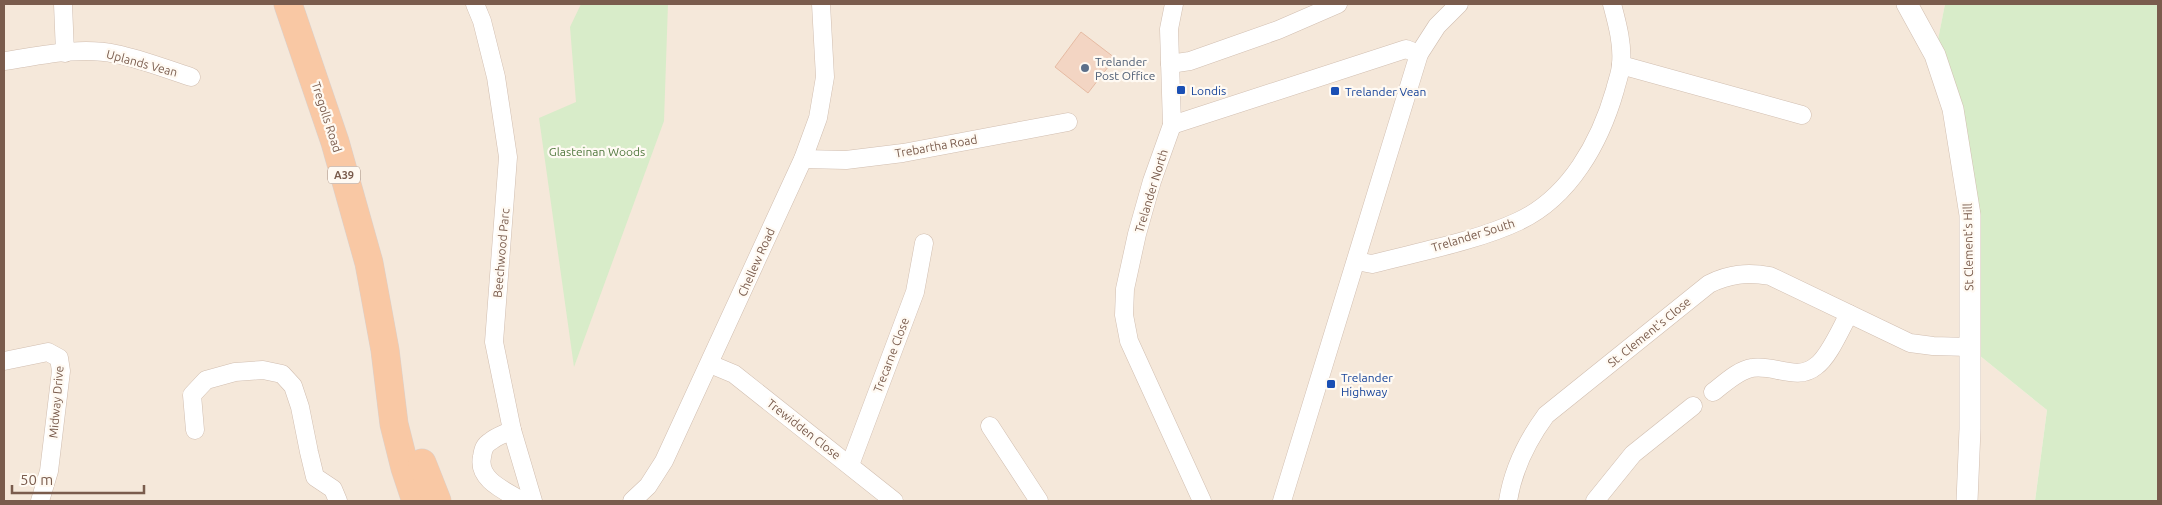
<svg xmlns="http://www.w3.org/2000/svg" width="2162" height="505" viewBox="0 0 2162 505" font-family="Ubuntu,sans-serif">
<rect width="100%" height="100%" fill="#fdf6ec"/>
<path fill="#f5e8da" d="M4,4H1945L1935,56L1953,109L1969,347L2047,410L2035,501H4Z"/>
<g fill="#d8ecc9">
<path d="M581,4H668L664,121L574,367L539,118L576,102L570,27Z"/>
<path d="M1945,4H2158V501H2035L2047,410L1969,347L1970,215L1935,55Z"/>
</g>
<path fill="#f3d5c3" stroke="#e6bba3" d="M1081,32L1115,58L1088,93L1055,67Z"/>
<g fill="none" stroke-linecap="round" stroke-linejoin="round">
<defs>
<g id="minor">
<path d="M63,4L65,53"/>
<path d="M475,4L482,21L496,77L508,157L494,342L512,430L533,501"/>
<path d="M1174,4L1169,29L1172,125L1152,181L1137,234L1125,289L1124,315L1129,341L1202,501"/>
<path d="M4,61C39,56 80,46 116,54C141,59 166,69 191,77"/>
<path d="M1170,64L1190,61L1278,30L1338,4"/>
<path d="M1621,65L1802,115"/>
<path d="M1172,125L1406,49L1419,54"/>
<path d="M803,159L846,160L903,153L1068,122"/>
<path d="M1356,261L1372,264C1418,252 1477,241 1519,221C1570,197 1600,142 1615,90C1617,81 1621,72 1621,64C1623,44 1617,23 1612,4"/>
<path d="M4,361L48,352L59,358L61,371L49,471L40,501"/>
<path d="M710,364L734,374L894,501"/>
<path d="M1713,392C1724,384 1738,370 1752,368C1774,364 1797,382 1816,366C1829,357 1841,328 1849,314"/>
<path d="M990,426L1039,501"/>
<path d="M195,430L192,395L206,380L235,372L263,370L282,374L293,386L300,407L309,452L315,477L333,489L338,501"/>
<path d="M512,430C505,434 497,436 491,441C484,445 483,450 482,457C477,480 506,491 522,501"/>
<path d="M850,465L915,292L924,243"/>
<path d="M632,501L648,486L664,461L803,159L818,118L825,77L821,4"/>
<path d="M1282,501L1419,54L1437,26L1459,4"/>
<path d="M1508,501C1513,469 1527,441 1546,415L1709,284C1729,274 1747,272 1770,276L1910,343L1933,346L1969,347"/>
<path d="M1595,501L1633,454L1693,406"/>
</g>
<path id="tertiary" d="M1907,4L1935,55L1953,109L1970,215V429L1967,501"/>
<g id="trunk">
<path d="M288,4L335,142L369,263L385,350L394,424L405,468L416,501"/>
<path d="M422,463L437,501"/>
</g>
</defs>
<use href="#minor" stroke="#d1beb0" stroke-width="19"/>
<use href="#tertiary" stroke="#d1beb0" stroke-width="22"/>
<use href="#trunk" stroke="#dad1cd" stroke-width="29"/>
<use href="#minor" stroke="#fff" stroke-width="18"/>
<use href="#tertiary" stroke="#fff" stroke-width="21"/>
<use href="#trunk" stroke="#f9c8a4" stroke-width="28"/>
</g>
<circle fill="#5c6f8a" stroke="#fffaf3" stroke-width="2" cx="1085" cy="68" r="5"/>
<g fill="#1a4fb4" stroke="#fffaf3" stroke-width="2">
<rect x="1176" y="85" width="10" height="10" rx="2.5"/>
<rect x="1330" y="86" width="10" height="10" rx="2.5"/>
<rect x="1326" y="379" width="10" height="10" rx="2.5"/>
</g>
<g text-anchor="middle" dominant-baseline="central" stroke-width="4.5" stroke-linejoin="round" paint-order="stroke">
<rect fill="#fffaf3" stroke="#a28b7f" stroke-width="1" x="328" y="166.5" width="32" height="17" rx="4"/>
<g font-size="11" font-weight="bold" fill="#7a5c4d">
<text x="344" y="175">A39</text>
</g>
<g font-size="12" fill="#4e5e75" stroke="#fffaf3" text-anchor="start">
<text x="1095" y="61">Trelander<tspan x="1095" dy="14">Post Office</tspan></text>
</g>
<g font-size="12" fill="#7a5c4d" stroke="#fffaf3">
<text transform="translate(142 63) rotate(15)">Uplands Vean</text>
<text transform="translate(327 117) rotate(72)">Tregolls Road</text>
<text transform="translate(936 146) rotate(-10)">Trebartha Road</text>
<text transform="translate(1151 191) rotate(-73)">Trelander North</text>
<text transform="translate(1473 235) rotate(-17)">Trelander South</text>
<text transform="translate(1968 247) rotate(-91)">St Clement's Hill</text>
<text transform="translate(501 253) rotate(-85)">Beechwood Parc</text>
<text transform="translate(756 262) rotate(-66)">Chellew Road</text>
<text transform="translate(1649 332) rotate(-39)">St. Clement's Close</text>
<text transform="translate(891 355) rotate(-69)">Trecarne Close</text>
<text transform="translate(56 402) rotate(-85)">Midway Drive</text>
<text transform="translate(804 429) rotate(38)">Trewidden Close</text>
</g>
<g font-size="12" fill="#164399" stroke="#fffaf3" text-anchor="start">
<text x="1191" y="90">Londis</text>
<text x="1345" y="91">Trelander Vean</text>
<text x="1341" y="377">Trelander<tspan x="1341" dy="14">Highway</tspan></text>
</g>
<g font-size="12" fill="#537a41" stroke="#fffaf3">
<text x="597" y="151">Glasteinan Woods</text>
</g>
</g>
<rect width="2162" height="505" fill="none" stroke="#7a5c4d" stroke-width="10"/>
<path d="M12 485v8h132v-8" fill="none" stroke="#7a5c4d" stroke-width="2.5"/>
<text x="20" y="485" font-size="15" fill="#7a5c4d" stroke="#fffaf3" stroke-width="4" paint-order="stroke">50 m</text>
</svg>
